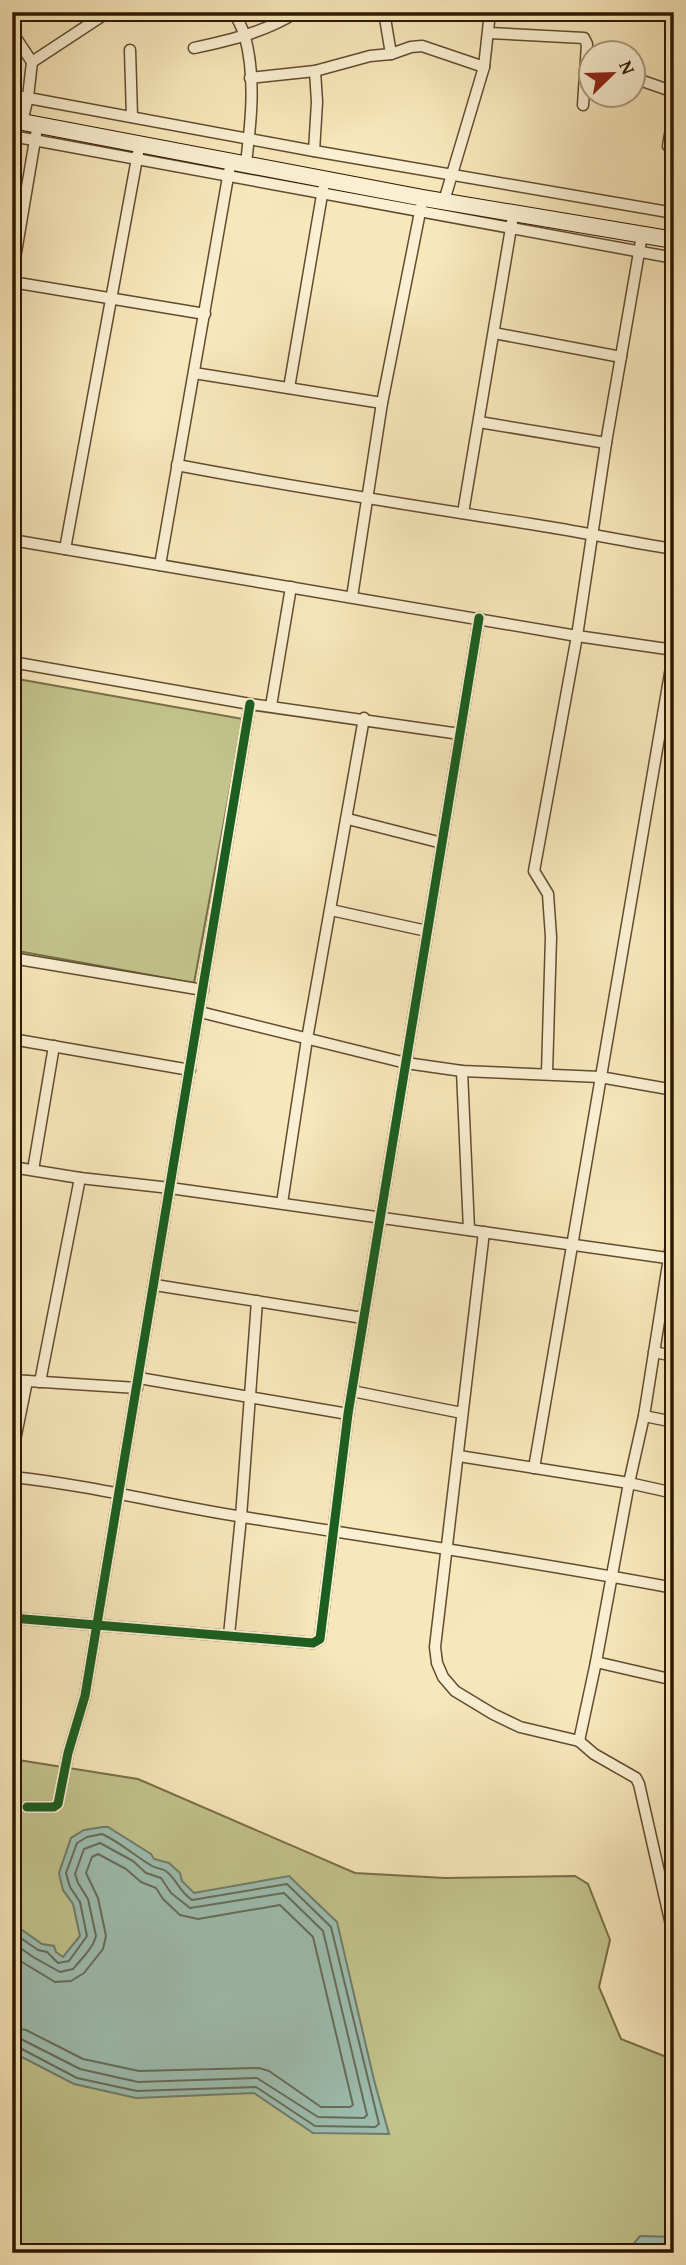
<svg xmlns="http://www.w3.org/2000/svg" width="686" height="2265" viewBox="0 0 686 2265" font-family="'Gentium Book Plus',serif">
<rect width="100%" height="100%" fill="#f7e7ba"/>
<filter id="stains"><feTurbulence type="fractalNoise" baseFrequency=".00286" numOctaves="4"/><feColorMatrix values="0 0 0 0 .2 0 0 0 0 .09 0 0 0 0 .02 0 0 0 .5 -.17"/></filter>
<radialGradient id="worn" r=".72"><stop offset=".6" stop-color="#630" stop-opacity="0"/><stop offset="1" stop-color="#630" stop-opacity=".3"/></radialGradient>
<g fill="#c2c48c" stroke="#786e47" stroke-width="2">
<path d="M12,678L243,719L194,983L12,950Z"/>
<path d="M12,1759L138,1779L355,1873L445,1878L575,1876L588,1884L610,1940L599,1987L621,2039L674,2060V2253H12Z"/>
</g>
<g fill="#9dbfb2" stroke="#717c6c" stroke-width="2">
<path d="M103,1827H108L151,1854L154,1859L169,1863L180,1873L182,1881L194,1893L289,1876L337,1922L374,2080L389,2134L313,2133L254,2093L136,2098L74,2084L12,2052V1923L42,1944L54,1946L56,1952L63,1957L80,1936L73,1904L63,1890L59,1873L71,1838L84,1830Z"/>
<path d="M640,2236L674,2237V2253H626Z"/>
</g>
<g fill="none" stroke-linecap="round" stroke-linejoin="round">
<g stroke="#666c5a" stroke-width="2">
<path d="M12,1932L38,1950L47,1952L58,1963L69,1961L87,1936L80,1902L70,1887L66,1873L77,1843L87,1837L102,1834C120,1842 135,1856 152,1866C157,1869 163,1868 167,1872C177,1880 179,1891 192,1900L287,1884L331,1927L379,2124L375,2127L315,2126L256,2087L137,2091L77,2078L18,2047H12"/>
<path d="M12,1942L33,1957L60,1972L73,1969L86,1954L93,1944L96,1936L88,1899L78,1883L75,1874L84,1849L100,1843L133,1861L146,1873L161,1878L171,1893L190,1908L284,1893L323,1931L367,2115L364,2118L318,2117L257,2078L138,2082L80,2069L21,2039L12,2038"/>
<path d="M12,1956L55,1982L71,1981L84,1973L103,1949L106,1936L98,1898L86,1873L92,1857L98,1854L126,1869L141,1882L156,1888L163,1899L180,1915L198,1919L280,1905L313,1937L353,2105L350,2107H321L269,2071L259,2068L139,2071L83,2059L26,2030L12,2027"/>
</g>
<defs>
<g id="street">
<path d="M234,12C238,20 243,29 245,37C256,78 251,122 246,163"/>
<path d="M384,12L391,54"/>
<path d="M12,32L32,62L28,97L22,122"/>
<path d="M489,33L584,38L587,44L583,105"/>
<path d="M194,48C231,40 265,32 297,12"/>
<path d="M130,50L132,117"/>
<path d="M32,62L108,12"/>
<path d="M250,78L315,71L370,56L391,54L411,47L422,46L484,67"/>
<path d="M634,78L674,92"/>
<path d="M12,95L314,151L674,213"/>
<path d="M12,136L674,258"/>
<path d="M668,146L674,111"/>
<path d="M314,151L317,102L315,71"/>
<path d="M444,201L484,67L490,12"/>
<path d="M12,276L36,134"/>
<path d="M12,282L205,314"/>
<path d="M494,333L621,357"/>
<path d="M194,373L382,403"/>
<path d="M289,388L323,189"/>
<path d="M479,422L606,443"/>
<path d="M177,465C297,488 417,506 537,525C582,532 628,542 674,549"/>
<path d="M463,513L512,222"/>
<path d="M12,540L577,636L674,650"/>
<path d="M65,549L138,153"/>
<path d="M160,565L229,171"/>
<path d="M352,597L382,403L421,207"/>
<path d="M12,662L250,704L460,734"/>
<path d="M271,706L291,587"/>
<path d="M348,819L442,843"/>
<path d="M331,910L427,931"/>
<path d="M12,958L203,990"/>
<path d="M200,1012L406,1063L462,1071L600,1077L674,1090"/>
<path d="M12,1039L190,1070"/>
<path d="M462,1071L469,1230"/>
<path d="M547,1073L551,937L548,894L534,871L577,636L606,443L642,235"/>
<path d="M12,1167L80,1178L170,1188L674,1259"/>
<path d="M33,1170L54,1046"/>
<path d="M282,1203L307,1039L364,718"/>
<path d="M484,1232L435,1647L437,1663L443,1677L455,1691L493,1714L520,1727L579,1741L594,1754L636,1778L639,1784L674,1938"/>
<path d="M155,1285L363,1318"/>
<path d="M654,1352L674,1356"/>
<path d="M139,1378L348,1414"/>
<path d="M12,1380L137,1388"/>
<path d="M40,1382L80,1178"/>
<path d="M352,1391L462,1413"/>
<path d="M644,1416L674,1422"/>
<path d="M12,1455L27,1381"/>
<path d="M459,1456L629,1483L674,1493"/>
<path d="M534,1468L674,650"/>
<path d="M12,1477C90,1485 166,1505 243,1517C387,1540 531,1561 674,1588"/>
<path d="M12,1618L313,1643L320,1639L348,1414L479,618"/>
<path d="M229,1635L241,1517L257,1301"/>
<path d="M596,1662L674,1680"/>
<path d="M579,1741L596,1662L629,1483L644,1416L674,1226"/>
<path d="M27,1807H54L58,1804L68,1753L85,1696L250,704"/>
</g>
<path id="secondary" d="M12,120L423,198L674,240"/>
</defs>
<use href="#street" stroke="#614c30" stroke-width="13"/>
<use href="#secondary" stroke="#2f1802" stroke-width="18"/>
<use href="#street" stroke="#faefd2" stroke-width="10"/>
<use href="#secondary" stroke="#faefd2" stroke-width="16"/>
<defs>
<g id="cycleway">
<path d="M12,1618L313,1643L320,1639L348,1414L479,618"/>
<path d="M27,1807H54L58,1804L68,1753L85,1696L250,704"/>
</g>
</defs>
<use href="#cycleway" stroke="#faefd2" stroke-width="13"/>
<use href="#cycleway" stroke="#1b5e20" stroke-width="9"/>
</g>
<rect width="686" height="2265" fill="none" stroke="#f7e7ba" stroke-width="42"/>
<rect x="14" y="14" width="658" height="2237" fill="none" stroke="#2f1802" stroke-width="3.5"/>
<rect x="21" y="21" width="644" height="2223" fill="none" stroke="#2f1802" stroke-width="2"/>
<g transform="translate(612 74) rotate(67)"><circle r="33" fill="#faefd2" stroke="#a9997f" stroke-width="2"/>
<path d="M0-5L12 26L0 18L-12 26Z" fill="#8f2418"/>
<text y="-10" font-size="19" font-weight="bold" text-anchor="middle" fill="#2f1802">N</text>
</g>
<rect width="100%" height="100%" filter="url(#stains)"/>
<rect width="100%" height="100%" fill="url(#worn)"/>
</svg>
